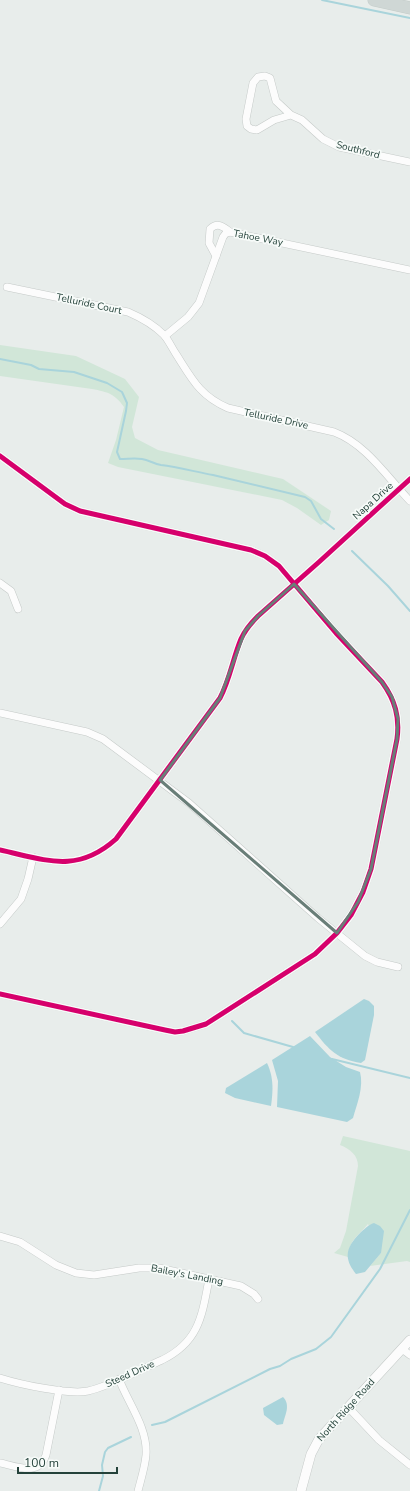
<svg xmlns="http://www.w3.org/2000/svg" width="410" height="1491" viewBox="0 0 410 1491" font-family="'Nunito Sans',sans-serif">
<rect width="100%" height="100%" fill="#e8edeb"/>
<g fill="#d1e6d8">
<path d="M0,345L76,356L125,379L139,397L132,427L135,438L158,450L283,479L331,511L329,520L321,525L297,508L282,500L118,467L108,463L116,440L124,407C115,394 108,392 92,389L0,376Z"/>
<path d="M343,1136L410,1151V1262L407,1261L370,1266L381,1253L368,1224C357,1237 350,1239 348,1257L334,1253L340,1248L346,1231L358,1166C358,1155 350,1149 340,1145Z"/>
</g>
<g fill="#a9d4db">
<path d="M364,999L369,1001L374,1006V1015L365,1060L361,1063C337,1059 329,1050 315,1032Z"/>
<path d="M310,1036L330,1057L346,1067L360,1072C364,1087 357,1104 353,1118L347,1122L277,1107L278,1081L272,1060Z"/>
<path d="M267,1063C274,1078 273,1091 271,1106L235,1098L225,1093L226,1088Z"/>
<path d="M374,1223L380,1226L384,1231L381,1253L365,1272L356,1274C342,1257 347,1246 361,1232C366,1228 368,1225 374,1223Z"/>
<path d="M283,1397C291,1405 285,1415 283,1424L277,1425L264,1415L263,1408Z"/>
</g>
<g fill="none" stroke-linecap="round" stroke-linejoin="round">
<g stroke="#a9d4db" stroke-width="2">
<path d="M322,0L410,18"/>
<path d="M0,359L31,365L39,369L74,372L107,383L122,392L127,403L126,411L117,452L120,459C128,459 135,458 142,459C149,460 154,464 161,465C178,467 196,472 213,475L305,497L311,501L321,519L334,529"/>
<path d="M352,551L388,586L410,611"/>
<path d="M232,1021L244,1033L293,1047"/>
<path d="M332,1059L410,1078"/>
<path d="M152,1425L165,1422L270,1369L280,1366L291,1359L316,1349L331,1337L380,1269L410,1210"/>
<path d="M99,1491L103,1476L102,1465L105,1452L108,1448L131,1437"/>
</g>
<defs>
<g id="minor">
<path d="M291,115L274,120L257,130L251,129L247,126L246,119L253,83L258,77L265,76L270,78L276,101L291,115L302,120L323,139L339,147L410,162"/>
<path d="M216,256L209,243L210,229C217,222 223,226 230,232"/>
<path d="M7,287L128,312C142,318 154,325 164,335C169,341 172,348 176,354C192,379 200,396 228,408L334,432C366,444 387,477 410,501"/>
<path d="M165,336L188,317L199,303L223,237L226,233L230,232L410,270"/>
<path d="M0,456L65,504L80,511L251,550L265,556L279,566L336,633L382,682C395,700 400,717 397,739L371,869L363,892L351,915L337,933L315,954L206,1024L183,1031L175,1032L165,1030L0,994"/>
<path d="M0,583L11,591L18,609"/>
<path d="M0,713L87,732L103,739L189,803L318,918L365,956L377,962L398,967"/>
<path d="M0,850C46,860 77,874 116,839L220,698C230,679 233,658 241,639C245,630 251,623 258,616L319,562L410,479"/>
<path d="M0,924L21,899L28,879L33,857"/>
<path d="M0,1236L20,1242L56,1265L76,1273L94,1275L139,1268H159L241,1286L254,1294L258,1299"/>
<path d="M402,1349L410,1355"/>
<path d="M0,1378C19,1384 69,1395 88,1391C110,1386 140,1370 162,1360C199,1342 202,1316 209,1279"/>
<path d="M119,1379C128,1403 148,1428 146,1455C145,1467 141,1479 138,1491"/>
<path d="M348,1407L379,1440L410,1465"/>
<path d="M0,1463C16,1466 39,1477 46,1455L59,1390"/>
</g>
<path id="tertiary" d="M301,1491L311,1454L319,1439L410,1340"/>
<path id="primary" d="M374,0L410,8"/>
</defs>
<use href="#minor" stroke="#c5cac8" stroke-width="8"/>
<use href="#tertiary" stroke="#c5cac8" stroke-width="10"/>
<use href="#primary" stroke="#c3ccc9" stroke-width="13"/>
<use href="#minor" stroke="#fcfcfc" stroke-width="7"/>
<use href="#tertiary" stroke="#fcfcfc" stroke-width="9"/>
<use href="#primary" stroke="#cfd7d5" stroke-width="12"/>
<defs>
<g id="cycleway">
<path d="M0,456L65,504L80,511L251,550L265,556L279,566L336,633L382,682C395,700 400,717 397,739L371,869L363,892L351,915L337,933L315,954L206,1024L183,1031L175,1032L165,1030L0,994"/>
<path d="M0,850C46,860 77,874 116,839L220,698C230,679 233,658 241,639C245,630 251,623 258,616L319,562L410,479"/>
</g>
</defs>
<use href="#cycleway" stroke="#f7fbf9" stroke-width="8"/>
<use href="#cycleway" stroke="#d6006c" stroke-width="5"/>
</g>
<path fill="none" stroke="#697e78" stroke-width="3" stroke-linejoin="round" d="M294,584L382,682L392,697L398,719L397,739L371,869L358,902L337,933L160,780L220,698L245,631L258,616Z"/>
<g text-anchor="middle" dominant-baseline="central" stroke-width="3.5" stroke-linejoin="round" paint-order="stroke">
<g font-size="10" fill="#24423a" stroke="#f7fbf9">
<text transform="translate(358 150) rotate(14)">Southford</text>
<text transform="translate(258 238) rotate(11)">Tahoe Way</text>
<text transform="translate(89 304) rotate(12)">Telluride Court</text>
<text transform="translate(276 419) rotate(12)">Telluride Drive</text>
<text transform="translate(373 501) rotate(-42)">Napa Drive</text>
<text transform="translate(187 1275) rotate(11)">Bailey's Landing</text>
<text transform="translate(130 1374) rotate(-24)">Steed Drive</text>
<text transform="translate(346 1410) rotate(-48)">North Ridge Road</text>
</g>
</g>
<path d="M18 1467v6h99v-6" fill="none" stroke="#24423a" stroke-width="2"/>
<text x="24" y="1467" font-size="12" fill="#24423a" stroke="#f7fbf9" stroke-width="3" paint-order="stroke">100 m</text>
</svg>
